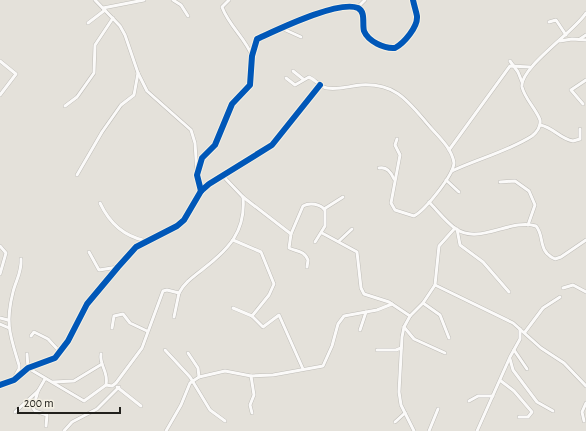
<svg xmlns="http://www.w3.org/2000/svg" width="586" height="431" viewBox="0 0 586 431" font-family="'Alegreya Sans',sans-serif">
<rect width="100%" height="100%" fill="#e4e1da"/>
<g fill="none" stroke-linecap="round" stroke-linejoin="round">
<defs>
<g id="street">
<path d="M95,0L120,26L125,35L138,73L147,91L191,130L195,143L197,174"/>
<path d="M173,0L181,5L188,16"/>
<path d="M229,0L222,7C229,26 246,39 252,56"/>
<path d="M103,8L144,0"/>
<path d="M357,8L365,0"/>
<path d="M549,22L556,20L566,35"/>
<path d="M88,23L105,10"/>
<path d="M281,28L301,37"/>
<path d="M580,39L586,35"/>
<path d="M560,41L572,39L586,40"/>
<path d="M0,61L16,74L0,95"/>
<path d="M510,61L518,72L522,82"/>
<path d="M293,71L303,79"/>
<path d="M286,78L295,85L309,77C316,80 320,87 327,88C338,90 350,86 361,85C398,83 409,103 431,128C440,138 452,149 454,163C453,176 425,210 414,216L395,210L391,203L400,155L395,145L397,139"/>
<path d="M583,104L571,90L586,80"/>
<path d="M65,106L77,97L94,73L95,45L113,18"/>
<path d="M540,125C553,127 560,139 573,141L580,139V129"/>
<path d="M449,150L510,66L530,67"/>
<path d="M379,168C387,166 391,172 394,179"/>
<path d="M452,171C477,159 509,151 532,136C537,132 541,127 540,120C536,109 525,99 522,87C519,68 575,31 586,13"/>
<path d="M77,175L102,132L121,105L134,95L138,73"/>
<path d="M223,176L243,197L291,234L289,248C297,252 304,250 308,260L307,267"/>
<path d="M446,180L459,192"/>
<path d="M500,182L515,181L529,191L535,205L528,225"/>
<path d="M201,191L197,175L202,158L215,145L232,104L250,85L252,56L257,39C277,30 338,0 358,8C366,12 362,24 364,31C368,41 384,49 395,48C404,43 418,27 417,16C416,11 414,5 413,0"/>
<path d="M429,202C437,210 446,222 456,229C480,245 510,218 536,226C545,236 537,251 555,259L561,257L586,240"/>
<path d="M100,203C110,224 124,236 146,241"/>
<path d="M324,209L343,197"/>
<path d="M457,229L460,245L483,262L509,292"/>
<path d="M322,233L357,252L361,288L364,294L389,302L410,316L423,303L435,285L439,246L455,228"/>
<path d="M291,234L303,206C310,202 320,204 325,210V226L315,242"/>
<path d="M233,240L261,252L274,284L269,295L252,316L233,308"/>
<path d="M339,241L352,229"/>
<path d="M0,246L6,253L0,274"/>
<path d="M89,252L99,270L118,267"/>
<path d="M435,285L513,323L541,348L564,363L586,386"/>
<path d="M563,288L573,285L586,292"/>
<path d="M423,303L440,315L449,338"/>
<path d="M252,316L263,327L279,315L303,369"/>
<path d="M410,316L404,327L402,337L399,392L401,405L414,431"/>
<path d="M174,317L179,293"/>
<path d="M0,318L8,320"/>
<path d="M0,324L9,328"/>
<path d="M404,327L414,339L445,353"/>
<path d="M112,328L114,316L123,314L130,323L147,331"/>
<path d="M360,330L366,312"/>
<path d="M525,332L543,308L560,297"/>
<path d="M31,336L34,332L48,339L60,352"/>
<path d="M165,350L190,377L210,410L225,421"/>
<path d="M377,350H396L401,348"/>
<path d="M514,350L527,369"/>
<path d="M188,353L198,368L199,377"/>
<path d="M27,354L28,368L84,401L106,385C109,371 99,366 101,354"/>
<path d="M510,359L513,370L537,402L553,411"/>
<path d="M251,376L254,395L250,405L252,413"/>
<path d="M14,378L19,369V365C10,335 5,324 13,292C16,280 22,272 21,259"/>
<path d="M501,381L514,391L532,412L528,417H519"/>
<path d="M53,382L74,381L102,364"/>
<path d="M0,385L14,380L28,368L55,358L68,341L87,304L118,267L136,247L177,226L184,220L201,191L209,184L272,145L320,85"/>
<path d="M106,385L112,386L116,383L142,348L163,291L167,290L179,293C184,283 193,277 203,269C229,249 246,231 243,197"/>
<path d="M117,387L141,406"/>
<path d="M38,391L33,408L35,411L47,415L46,426"/>
<path d="M469,401L478,396H493"/>
<path d="M15,412L38,391L45,379"/>
<path d="M584,421L582,412L586,403"/>
<path d="M395,422L405,413"/>
<path d="M64,431L72,422L97,409L119,387"/>
<path d="M166,431L181,405L190,383L199,377L225,371L251,376L273,375L323,366L332,346L338,324L344,316L377,310L392,304"/>
<path d="M429,431L438,409"/>
<path d="M477,431L510,357L520,339V329"/>
</g>
</defs>
<use href="#street" stroke="#bfbdb8" stroke-width="4"/>
<use href="#street" stroke="#fbfaf9" stroke-width="3"/>
<defs>
<g id="cycleway">
<path d="M201,191L197,175L202,158L215,145L232,104L250,85L252,56L257,39C277,30 338,0 358,8C366,12 362,24 364,31C368,41 384,49 395,48C404,43 418,27 417,16C416,11 414,5 413,0"/>
<path d="M0,385L14,380L28,368L55,358L68,341L87,304L118,267L136,247L177,226L184,220L201,191L209,184L272,145L320,85"/>
</g>
</defs>
<use href="#cycleway" stroke="#f4f0e4" stroke-width="8"/>
<use href="#cycleway" stroke="#0057b8" stroke-width="6"/>
</g>
<path d="M18 407v6h102v-6" fill="none" stroke="#21201c" stroke-width="2"/>
<text x="24" y="407" font-size="12" fill="#21201c" stroke="#f4f0e4" stroke-width="3" paint-order="stroke">200 m</text>
</svg>
